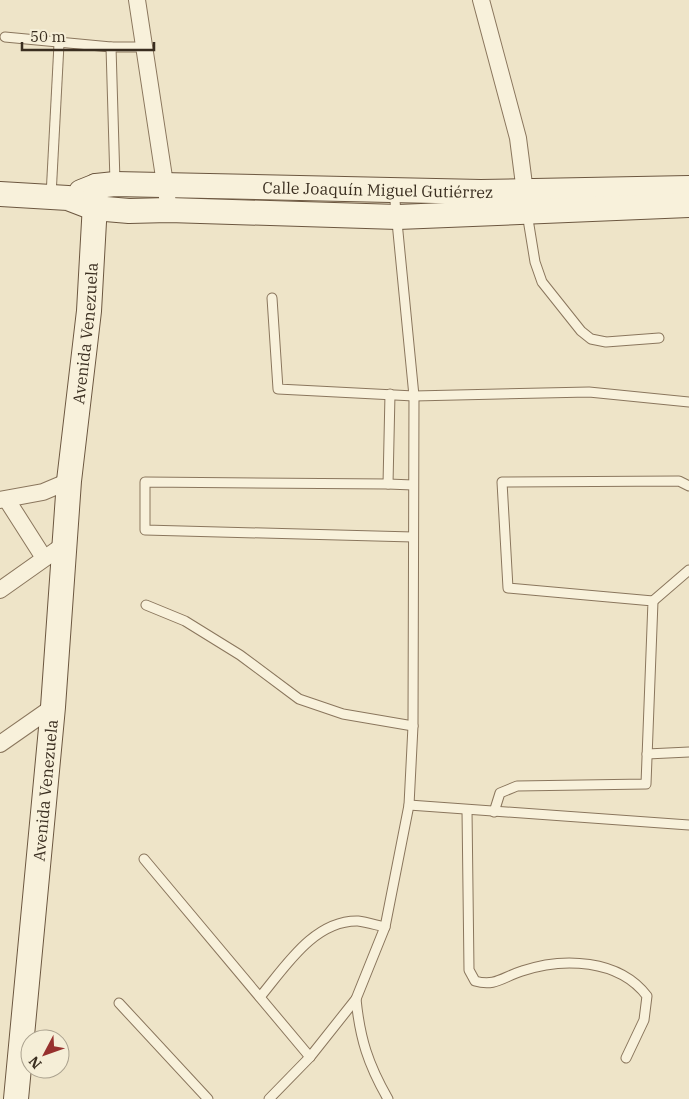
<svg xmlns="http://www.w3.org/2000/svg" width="689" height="1099" viewBox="0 0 689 1099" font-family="'IBM Plex Serif',serif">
<rect width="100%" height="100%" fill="#eee4c8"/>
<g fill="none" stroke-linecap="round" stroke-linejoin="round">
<defs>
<g id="lane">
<path d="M5,37L111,47H145"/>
<path d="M111,47L115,182"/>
<path d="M51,196L59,44"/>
<path d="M527,213L535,262L542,282L581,331L591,339L606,342L659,338"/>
<path d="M272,298L278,389L414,396L589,392L689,402"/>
<path d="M390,394L388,484L145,482V530L413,537"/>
<path d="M388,484L413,485"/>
<path d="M653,601L689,570"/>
<path d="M146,605L185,621L240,655L299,699L343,714L413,726"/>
<path d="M647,754L689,752"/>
<path d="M409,805L689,825"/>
<path d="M467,810L469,970L475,981C495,987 503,977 522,971C563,957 619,959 647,996L644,1020L626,1058"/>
<path d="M494,812L500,793L517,786L646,784L653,601L508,588L502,482L679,481L689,486"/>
<path d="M144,859L310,1057"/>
<path d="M260,997C285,967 314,920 358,921C366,922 376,925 385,927"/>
<path d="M356,999C360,1039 368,1064 388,1099"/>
<path d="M119,1003L208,1099"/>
<path d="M269,1099L310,1057L356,999L385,927L409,805L413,726L414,396L394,191"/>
</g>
<g id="street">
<path d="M137,0L169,210"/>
<path d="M481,0L518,138L526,200"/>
<path d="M0,500L43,492L69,481"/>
<path d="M7,500L44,558"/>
<path d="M0,590L65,544"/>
<path d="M0,744L53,707"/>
</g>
<g id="secondary">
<path id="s1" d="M81,192L96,186L115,184L481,192L689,188"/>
<path d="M0,194L68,198L94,208L129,211L169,210L398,217L689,205"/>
<path id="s2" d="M16,1099L53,707L69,481L89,311L96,186"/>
</g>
</defs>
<use href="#lane" stroke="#8a765d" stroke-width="11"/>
<use href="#street" stroke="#8a765d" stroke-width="18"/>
<use href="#secondary" stroke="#6c5740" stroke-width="26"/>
<use href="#lane" stroke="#f8f1db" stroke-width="9"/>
<use href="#street" stroke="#f8f1db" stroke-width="16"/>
<use href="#secondary" stroke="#f8f1db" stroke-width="24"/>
</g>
<g text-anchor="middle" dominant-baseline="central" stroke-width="4" stroke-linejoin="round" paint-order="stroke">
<g font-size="16" fill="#3a2e20" stroke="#f5eed7">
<text stroke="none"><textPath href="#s1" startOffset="298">Calle Joaquín Miguel Gutiérrez</textPath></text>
<text stroke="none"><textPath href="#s2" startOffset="769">Avenida Venezuela</textPath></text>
<text stroke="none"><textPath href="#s2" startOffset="310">Avenida Venezuela</textPath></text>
</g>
</g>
<g transform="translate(45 1054) rotate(229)"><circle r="24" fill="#f5eed7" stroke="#aaa18e"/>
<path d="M0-4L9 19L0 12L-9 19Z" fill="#97312e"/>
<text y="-8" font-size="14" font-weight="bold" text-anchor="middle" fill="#3a2e20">N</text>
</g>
<path d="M22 42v8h132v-8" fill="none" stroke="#3a2e20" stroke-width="2.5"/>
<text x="30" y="42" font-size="15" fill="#3a2e20" stroke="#f5eed7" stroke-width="4" paint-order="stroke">50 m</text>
</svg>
